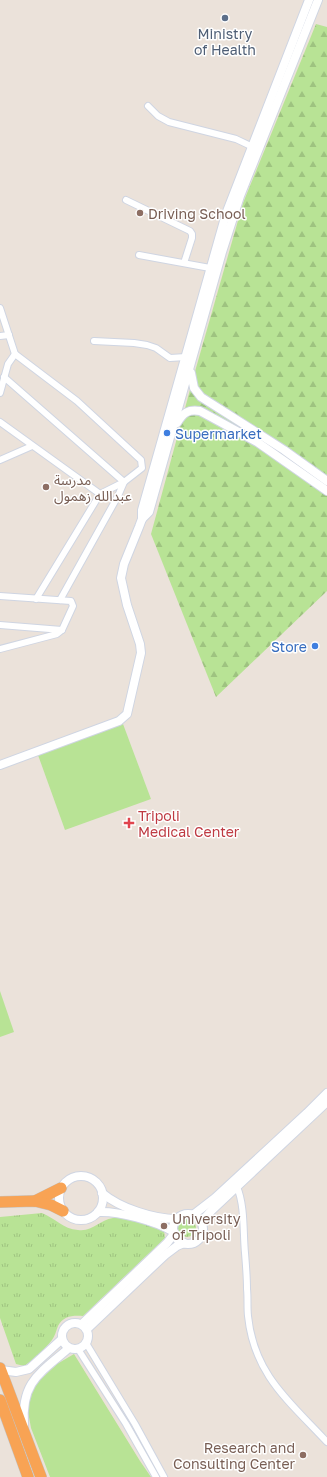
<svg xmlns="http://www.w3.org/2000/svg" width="327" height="1477" viewBox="0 0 327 1477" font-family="'Golos Text','Noto Sans Arabic',sans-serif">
<defs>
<pattern id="grass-tufts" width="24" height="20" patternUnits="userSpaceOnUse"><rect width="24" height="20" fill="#b8e395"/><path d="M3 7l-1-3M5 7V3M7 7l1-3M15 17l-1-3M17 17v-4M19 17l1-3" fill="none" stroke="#9ec380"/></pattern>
<pattern id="forest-firs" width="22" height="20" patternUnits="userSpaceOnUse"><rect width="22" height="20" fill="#b8e395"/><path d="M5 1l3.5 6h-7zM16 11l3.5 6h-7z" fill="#9ec380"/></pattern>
</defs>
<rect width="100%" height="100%" fill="#ebe2da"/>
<g fill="url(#grass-tufts)">
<path d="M42,1213C55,1218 63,1229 78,1230C93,1232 99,1220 113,1218C125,1216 151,1227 164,1230L165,1238L83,1316C73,1315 63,1316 58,1326C56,1331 55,1336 52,1340C44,1350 35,1359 24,1366L16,1364L0,1318V1217Z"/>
<circle cx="187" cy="1228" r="9"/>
</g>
<path fill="url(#forest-firs)" d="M316,24L327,27V591L216,697L151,534L194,375L243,203Z"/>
<g fill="#b8e395">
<path d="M123,724L151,799L65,830L38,755Z"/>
<path d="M0,991L14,1032L0,1037Z"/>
<path d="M74,1354L140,1461L151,1477H50L31,1428L27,1406L35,1385L57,1364Z"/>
</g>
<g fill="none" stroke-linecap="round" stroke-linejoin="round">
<defs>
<g id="minor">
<path d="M148,106L158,116L169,122L236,139L255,148"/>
<path d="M126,200L190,231L192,234V238L184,263"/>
<path d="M139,255L210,268"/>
<path d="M0,308L15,354L77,401L141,460L142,468L124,482L100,494L36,599"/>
<path d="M0,336L9,335"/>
<path d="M94,341L134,343L147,345L156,348L170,358L186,357"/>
<path d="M4,377L124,482L118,496L60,600"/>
<path d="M0,393L8,364L15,354"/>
<path d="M0,422L100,494"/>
<path d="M0,460L32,446"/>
<path d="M0,596L71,601L73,606L62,630L57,634L0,649"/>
<path d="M0,625L62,630"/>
<path d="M237,1187C245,1206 243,1232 245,1253C246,1265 247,1277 247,1289C248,1298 247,1307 248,1316C254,1375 290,1402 327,1442"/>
<path d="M86,1343L135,1424L164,1477"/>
<path d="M78,1349L126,1424L156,1477"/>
</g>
<g id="tertiary">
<path d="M191,373L194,388L201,397L284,450L327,481"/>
<path d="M177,423C183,413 188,409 200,411L257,442L327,491"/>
<path d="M142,519V510L226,214L309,0"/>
<path d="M0,765L119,721L127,714L141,653L140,644L127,605L121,578L124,564L139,527L142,519L149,512L222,252L240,196L318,0"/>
<circle cx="81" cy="1198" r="22"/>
<path d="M102,1193C120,1208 153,1219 177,1219"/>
<path d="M98,1212C119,1211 155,1221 174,1232"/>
<circle cx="188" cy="1229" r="15"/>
<path d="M193,1215L215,1198L307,1113L327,1093"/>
<path d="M201,1222L212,1210L327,1102"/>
<circle cx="75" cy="1336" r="13"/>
<path d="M82,1324L167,1243L174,1234"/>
<path d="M87,1329L165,1255L177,1246L184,1243"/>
<path d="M1,1370L16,1372L29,1369L62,1339"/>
<path d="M24,1424C21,1382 40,1373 69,1348"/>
</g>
<g id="trunk">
<path d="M35,1201L61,1188"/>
<path d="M0,1202L35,1201L51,1205L63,1211"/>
<path d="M0,1368L41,1477"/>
<path d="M0,1400L28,1477"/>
</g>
</defs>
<use href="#minor" stroke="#cfd5e2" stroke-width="8"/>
<use href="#tertiary" stroke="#cfd5e2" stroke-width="10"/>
<use href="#trunk" stroke="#c3c3c3" stroke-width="12"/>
<use href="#minor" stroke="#fff" stroke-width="6"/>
<use href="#tertiary" stroke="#fff" stroke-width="8"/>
<use href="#trunk" stroke="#f8a354" stroke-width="11"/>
</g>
<circle fill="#5c6f8a" stroke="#fff" stroke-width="1.5" cx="225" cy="18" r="4"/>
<g fill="#8d6e63" stroke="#fff" stroke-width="1.5">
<circle cx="140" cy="213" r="4"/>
<circle cx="46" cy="487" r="4"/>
<circle cx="164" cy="1226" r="4"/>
<circle cx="303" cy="1455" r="4"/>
</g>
<g fill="#3f7fe0" stroke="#fff" stroke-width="1.5">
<circle cx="167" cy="433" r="4"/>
<circle cx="315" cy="646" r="4"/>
</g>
<path fill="#e0444e" stroke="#fff" stroke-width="1.5" d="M127 817h4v4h4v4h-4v4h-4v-4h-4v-4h4z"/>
<g text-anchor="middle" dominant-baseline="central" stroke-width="3" stroke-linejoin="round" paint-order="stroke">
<g font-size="14" fill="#4e5e75" stroke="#fff">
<text x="225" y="33">Ministry<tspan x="225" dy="16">of Health</tspan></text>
</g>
<g font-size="14" fill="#785e54" stroke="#fff" text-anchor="start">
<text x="148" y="213">Driving School</text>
<text x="54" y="479">مدرسة<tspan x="54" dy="16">عبدالله زهمول</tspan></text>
<text x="172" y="1218">University<tspan x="172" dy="16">of Tripoli</tspan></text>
<text x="295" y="1447" text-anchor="end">Research and<tspan x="295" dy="16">Consulting Center</tspan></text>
</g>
<g font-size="14" fill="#366cbe" stroke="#fff" text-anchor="start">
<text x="175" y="433">Supermarket</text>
<text x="307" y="646" text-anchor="end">Store</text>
</g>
<g font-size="14" fill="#be3a42" stroke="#fff" text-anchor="start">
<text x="138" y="815">Tripoli<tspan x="138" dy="16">Medical Center</tspan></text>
</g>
</g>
</svg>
